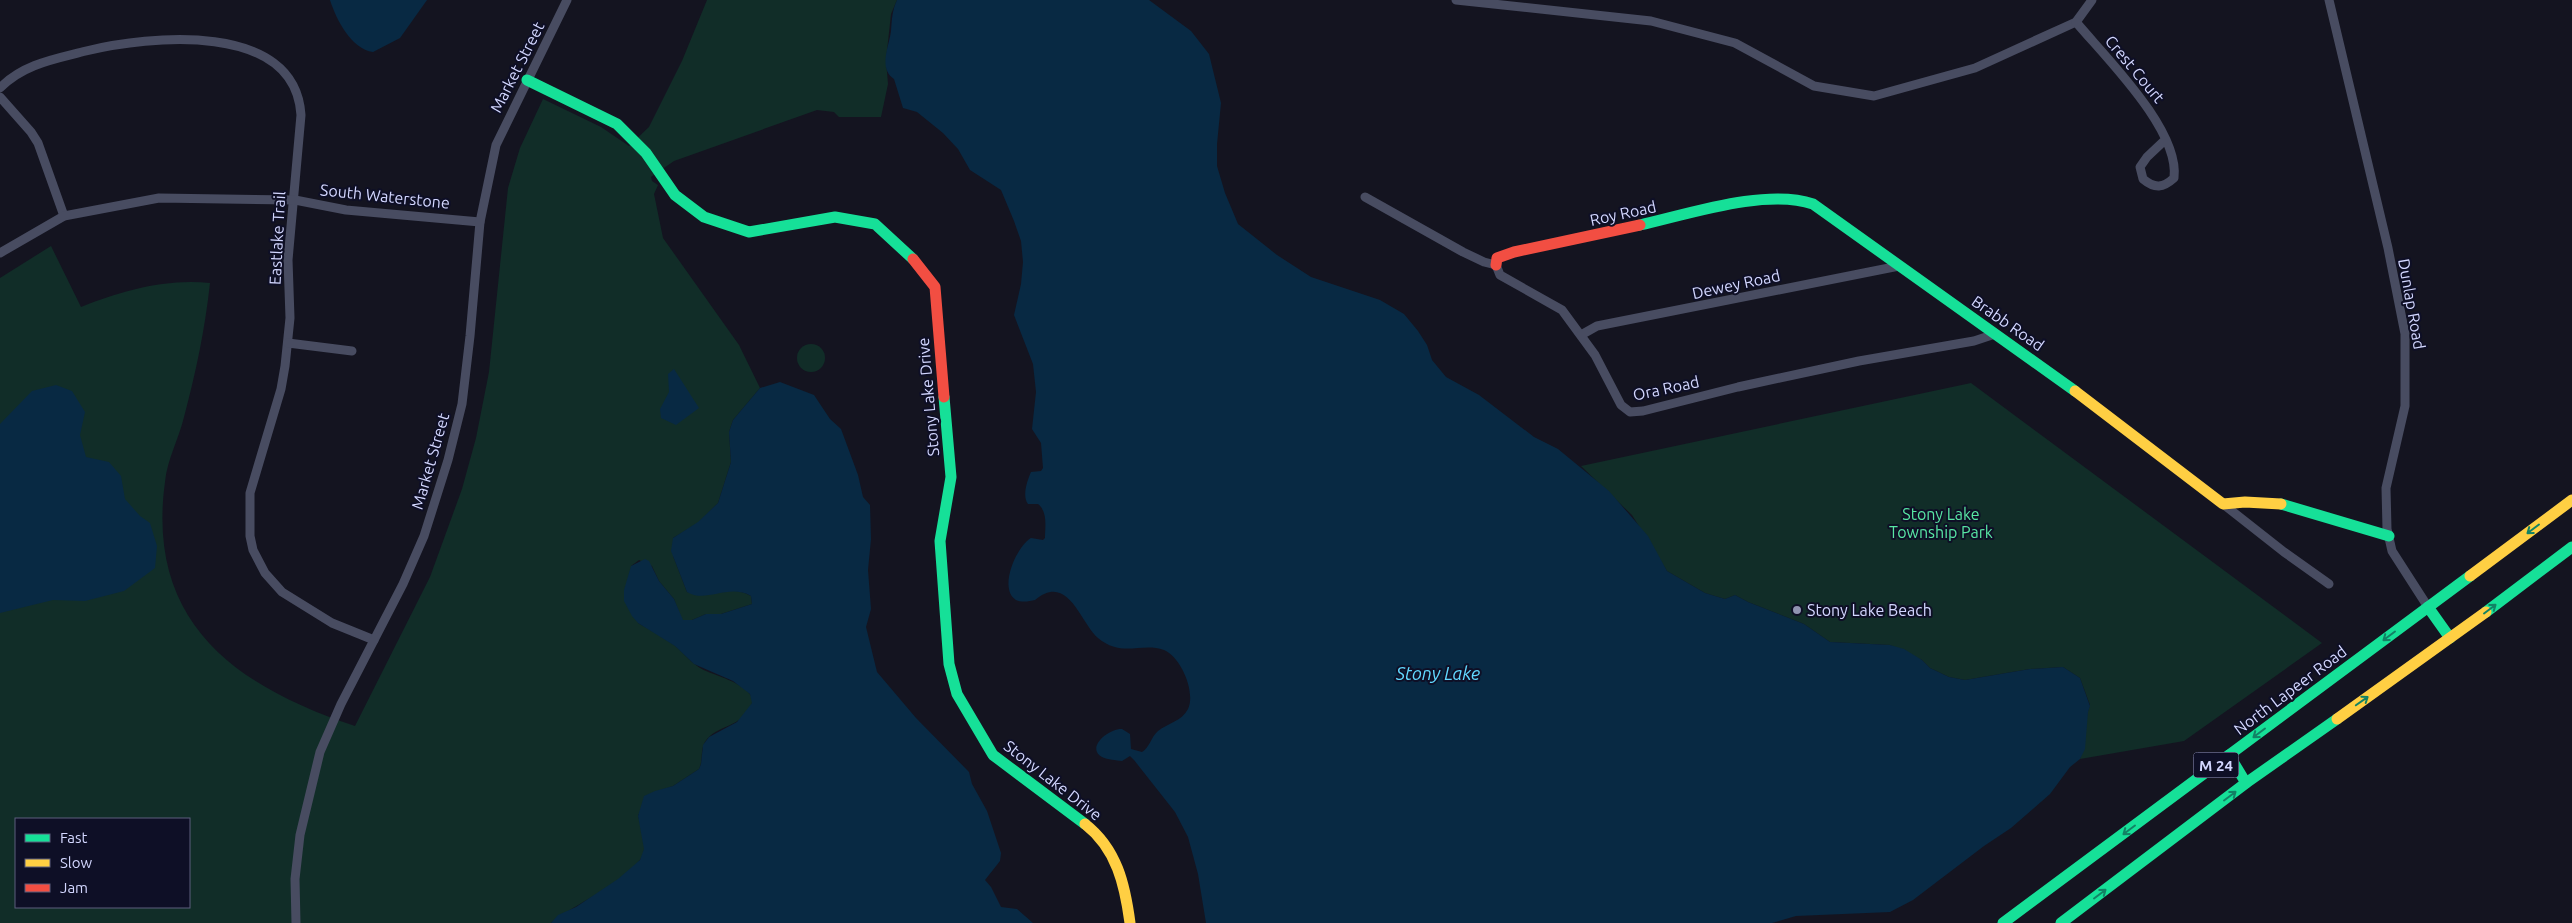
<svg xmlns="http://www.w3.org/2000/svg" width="2572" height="923" viewBox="0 0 2572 923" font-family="Ubuntu,sans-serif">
<rect width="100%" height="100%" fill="#141420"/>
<g fill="#112d28" fill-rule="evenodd">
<path d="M707,0H897L891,14L886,60L888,84L881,117H839L834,112L817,110L674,161L651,177L652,181L658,185L654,194L663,238L739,345L760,388L733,420L729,432L731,462L718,503L698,523L673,538V556L687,592C711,599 728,583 751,596L752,604L721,614H706L692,620H682L674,599L659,581L652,566L639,560L631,566L638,623C650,630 663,637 674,645C684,653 690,662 700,668C716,677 744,681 753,699C747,727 721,723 707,739C699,749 704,759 699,769L673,786L661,790L638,815C640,827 646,838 644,850C641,876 570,906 551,923H0V278L51,246L81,307C120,291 167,278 210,283C205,329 196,372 184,417C179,438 167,460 165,482C146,621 234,686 355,726L430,577L462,489L476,438L489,372L508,188L520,148L543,99L601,127L629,146L649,127L682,61ZM16,819H189V907H16Z"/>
<circle cx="811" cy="358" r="14"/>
<path d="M1971,383L2322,643L2184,741L2080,759C2088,742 2083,723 2090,705L2080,678L2063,667L2030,669L1965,680L1949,677L1930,668L1922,660L1890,645L1830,642L1804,624L1748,602L1735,595L1725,599L1705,593L1667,571L1632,515L1581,466Z"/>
</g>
<g fill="#082943">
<path d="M330,0H427L400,38L373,52C351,49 336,19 330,0Z"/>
<path d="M897,0H1149L1191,31L1209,54L1221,103L1217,144V166L1225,193L1238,224L1277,255L1311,277L1380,300L1404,314L1418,331L1427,345L1432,360L1446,377L1479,395L1534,437L1558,449L1609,491L1648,536L1667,571L1705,593L1725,599L1735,595L1748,602L1804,624L1830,642L1890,645L1904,649L1922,660L1930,668L1949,677L1965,680L2030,669L2063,667L2080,678L2090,706L2088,712L2085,749L2080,759L2070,767L2050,794L2011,828L1984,846L1913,900L1890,912L1796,916L1772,923H1206L1198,874L1188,837L1175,812L1134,760L1130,756L1122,761C1116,760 1108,760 1102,757C1085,747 1110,728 1122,729L1130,734L1131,749L1142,752C1150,747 1151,737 1158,731C1168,723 1182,721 1188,709C1196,692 1181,657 1164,650C1141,642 1122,658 1098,638C1080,622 1068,572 1035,600C1030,601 1022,603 1016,600C998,589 1016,547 1031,538L1043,540L1045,538C1045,527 1048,512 1038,504H1028C1022,496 1027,481 1031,472L1041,471L1043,468L1041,443L1032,429L1036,392L1033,364L1014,315L1021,284L1023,262L1021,241L1014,221L1001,190L970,170L958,149L943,133L917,112L903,108L894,79C878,68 889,47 891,31C892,19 892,11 897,0Z"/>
<path d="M674,369L699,408L676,425L661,418L660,409L669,392L668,374Z"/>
<path d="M780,382L814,395L830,419L841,429L858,475L863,497L870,505L871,539L868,570L871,609L866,627L877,672L916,718L969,772L972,784L987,811L1001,853L1000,861L985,880L991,887L1001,907L1017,909L1033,923H551L558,915L576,907L618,879L640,860L644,849L638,816L644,796L655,791L673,786L699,769L701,764L703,745L709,737L737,722L752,703L750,694L733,681L694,664L675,646L638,623L632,616L624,601V590L631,566L645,559L649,561L659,581L674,599L683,620H692L706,614H721L752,604L751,596C728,583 706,604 687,592L671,551L673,538L698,522L718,503L731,462L729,432L733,420L760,388Z"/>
<path d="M56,385L72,391L85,412L80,435L86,457L109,462L121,476L125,499L140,516L150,523L157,546L155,568L124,591L85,601L53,600L0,613V424L32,391Z"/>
</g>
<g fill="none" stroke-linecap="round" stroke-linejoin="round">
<g stroke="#484c61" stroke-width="9">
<path d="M1456,0L1651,21L1735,43L1814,86L1874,96L1975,68L2076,22L2092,0"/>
<path d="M2329,0L2388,248L2405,334V406L2386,488L2387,529L2392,551L2428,607"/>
<path d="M2076,22C2106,58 2180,130 2174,178C2163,188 2155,189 2143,179L2140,167L2147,157L2165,140"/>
<path d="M0,88C23,64 55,59 86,51C148,36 295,20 301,115L288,260L290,318L285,366L281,389L250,493V536L253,550L265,573L282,592L332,623L374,640"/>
<path d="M0,97L31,132L38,143L64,216"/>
<path d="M1365,197L1463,252L1484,262L1496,265L1500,275L1562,310L1595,355L1621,405L1630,412L1643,411L1738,387L1859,361L1974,341L1995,334"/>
<path d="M0,253L64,216L159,198L295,200L346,210L480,222"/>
<path d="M1581,335L1597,326L1899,266"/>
<path d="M288,343L352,351"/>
<path d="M2223,504L2284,552L2329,584"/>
<path d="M296,923L295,879L300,835L320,752L341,704L403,584L424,536L448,460L462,404L470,336L480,222L496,145L567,0"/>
</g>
<g stroke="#16e098" stroke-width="11">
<path d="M527,80L617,124L646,153L675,195L704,217L749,232L835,217L875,224L913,259"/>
<path d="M1640,225C1689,214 1766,188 1813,204L2075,391"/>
<path d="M944,397L951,477L940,541L949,664L957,694L993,755L1085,824"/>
<path d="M2281,504L2389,536"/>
<path d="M2428,607L2450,638"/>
<path d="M2486,612L2572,547"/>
<path d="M2229,755L2246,783"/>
<path d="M2003,923L2470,576"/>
<path d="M2061,923L2246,783L2337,719"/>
</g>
<g stroke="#ffcf43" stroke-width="11">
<path d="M2075,391L2223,504L2245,502L2281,504"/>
<path d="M2470,576L2572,500"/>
<path d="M2337,719L2486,612"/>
<path d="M1085,824C1117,849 1125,885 1130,923"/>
</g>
<g stroke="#f24e42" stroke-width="11">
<path d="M913,259L935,287L944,397"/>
<path d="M1496,265L1497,258L1514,252L1640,225"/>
</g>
</g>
<defs><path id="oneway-shaft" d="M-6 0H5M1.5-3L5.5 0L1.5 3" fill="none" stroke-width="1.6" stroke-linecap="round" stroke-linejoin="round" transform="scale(1.25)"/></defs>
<g stroke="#128265">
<use href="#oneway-shaft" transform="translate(2533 529) rotate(143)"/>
<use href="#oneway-shaft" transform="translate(2490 609) rotate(-37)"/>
<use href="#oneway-shaft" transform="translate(2389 636) rotate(143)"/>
<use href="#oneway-shaft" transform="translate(2362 701) rotate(-35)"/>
<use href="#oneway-shaft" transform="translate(2259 733) rotate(143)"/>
<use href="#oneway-shaft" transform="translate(2230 796) rotate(-37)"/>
<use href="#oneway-shaft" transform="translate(2129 830) rotate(143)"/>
<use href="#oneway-shaft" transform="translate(2100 894) rotate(-37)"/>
</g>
<circle fill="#9093b1" stroke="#0e0f26" stroke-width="2" cx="1797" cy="610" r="5"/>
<g text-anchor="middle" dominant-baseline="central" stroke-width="4" stroke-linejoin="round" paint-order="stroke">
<rect fill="#0e0f26" stroke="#989bbe" stroke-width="1" x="2193.5" y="752.5" width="45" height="25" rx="4"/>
<g font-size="15" font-weight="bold" fill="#d3d7ff">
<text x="2216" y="765">M 24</text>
</g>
<g font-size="16" fill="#d3d7ff" stroke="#0e0f26">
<text transform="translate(517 67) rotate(-63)">Market Street</text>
<text transform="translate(2135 69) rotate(50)">Crest Court</text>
<text transform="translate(385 196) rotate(6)">South Waterstone</text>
<text transform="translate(1623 213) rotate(-12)">Roy Road</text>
<text transform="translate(277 238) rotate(-87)">Eastlake Trail</text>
<text transform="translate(1736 284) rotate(-12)">Dewey Road</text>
<text transform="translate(2412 304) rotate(80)">Dunlap Road</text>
<text transform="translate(2008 323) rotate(35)">Brabb Road</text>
<text transform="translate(1666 388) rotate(-12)">Ora Road</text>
<text transform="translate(928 397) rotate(-95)">Stony Lake Drive</text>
<text transform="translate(430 461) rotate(-74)">Market Street</text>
<text transform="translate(2290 690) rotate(-37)">North Lapeer Road</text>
<text transform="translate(1053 780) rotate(38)">Stony Lake Drive</text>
</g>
<g font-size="16" fill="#58e6a4" stroke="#0e0f26">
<text x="1941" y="514">Stony Lake<tspan x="1941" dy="18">Township Park</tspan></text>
</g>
<g font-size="16" fill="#d3d7ff" stroke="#0e0f26" text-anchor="start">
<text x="1807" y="610">Stony Lake Beach</text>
</g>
<g font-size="18" font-style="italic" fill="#61d8ff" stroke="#0e0f26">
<text x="1438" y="673">Stony Lake</text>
</g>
</g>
<rect x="15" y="818" width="175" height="90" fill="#0e0f26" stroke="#5d5f7d"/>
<rect x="25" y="834" width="25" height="8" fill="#16e098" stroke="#5d5f7d"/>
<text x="60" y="843" font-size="15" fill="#d3d7ff">Fast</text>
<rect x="25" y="859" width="25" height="8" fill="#ffcf43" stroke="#5d5f7d"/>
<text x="60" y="868" font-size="15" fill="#d3d7ff">Slow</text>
<rect x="25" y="884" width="25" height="8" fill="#f24e42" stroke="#5d5f7d"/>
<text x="60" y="893" font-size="15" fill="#d3d7ff">Jam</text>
</svg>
